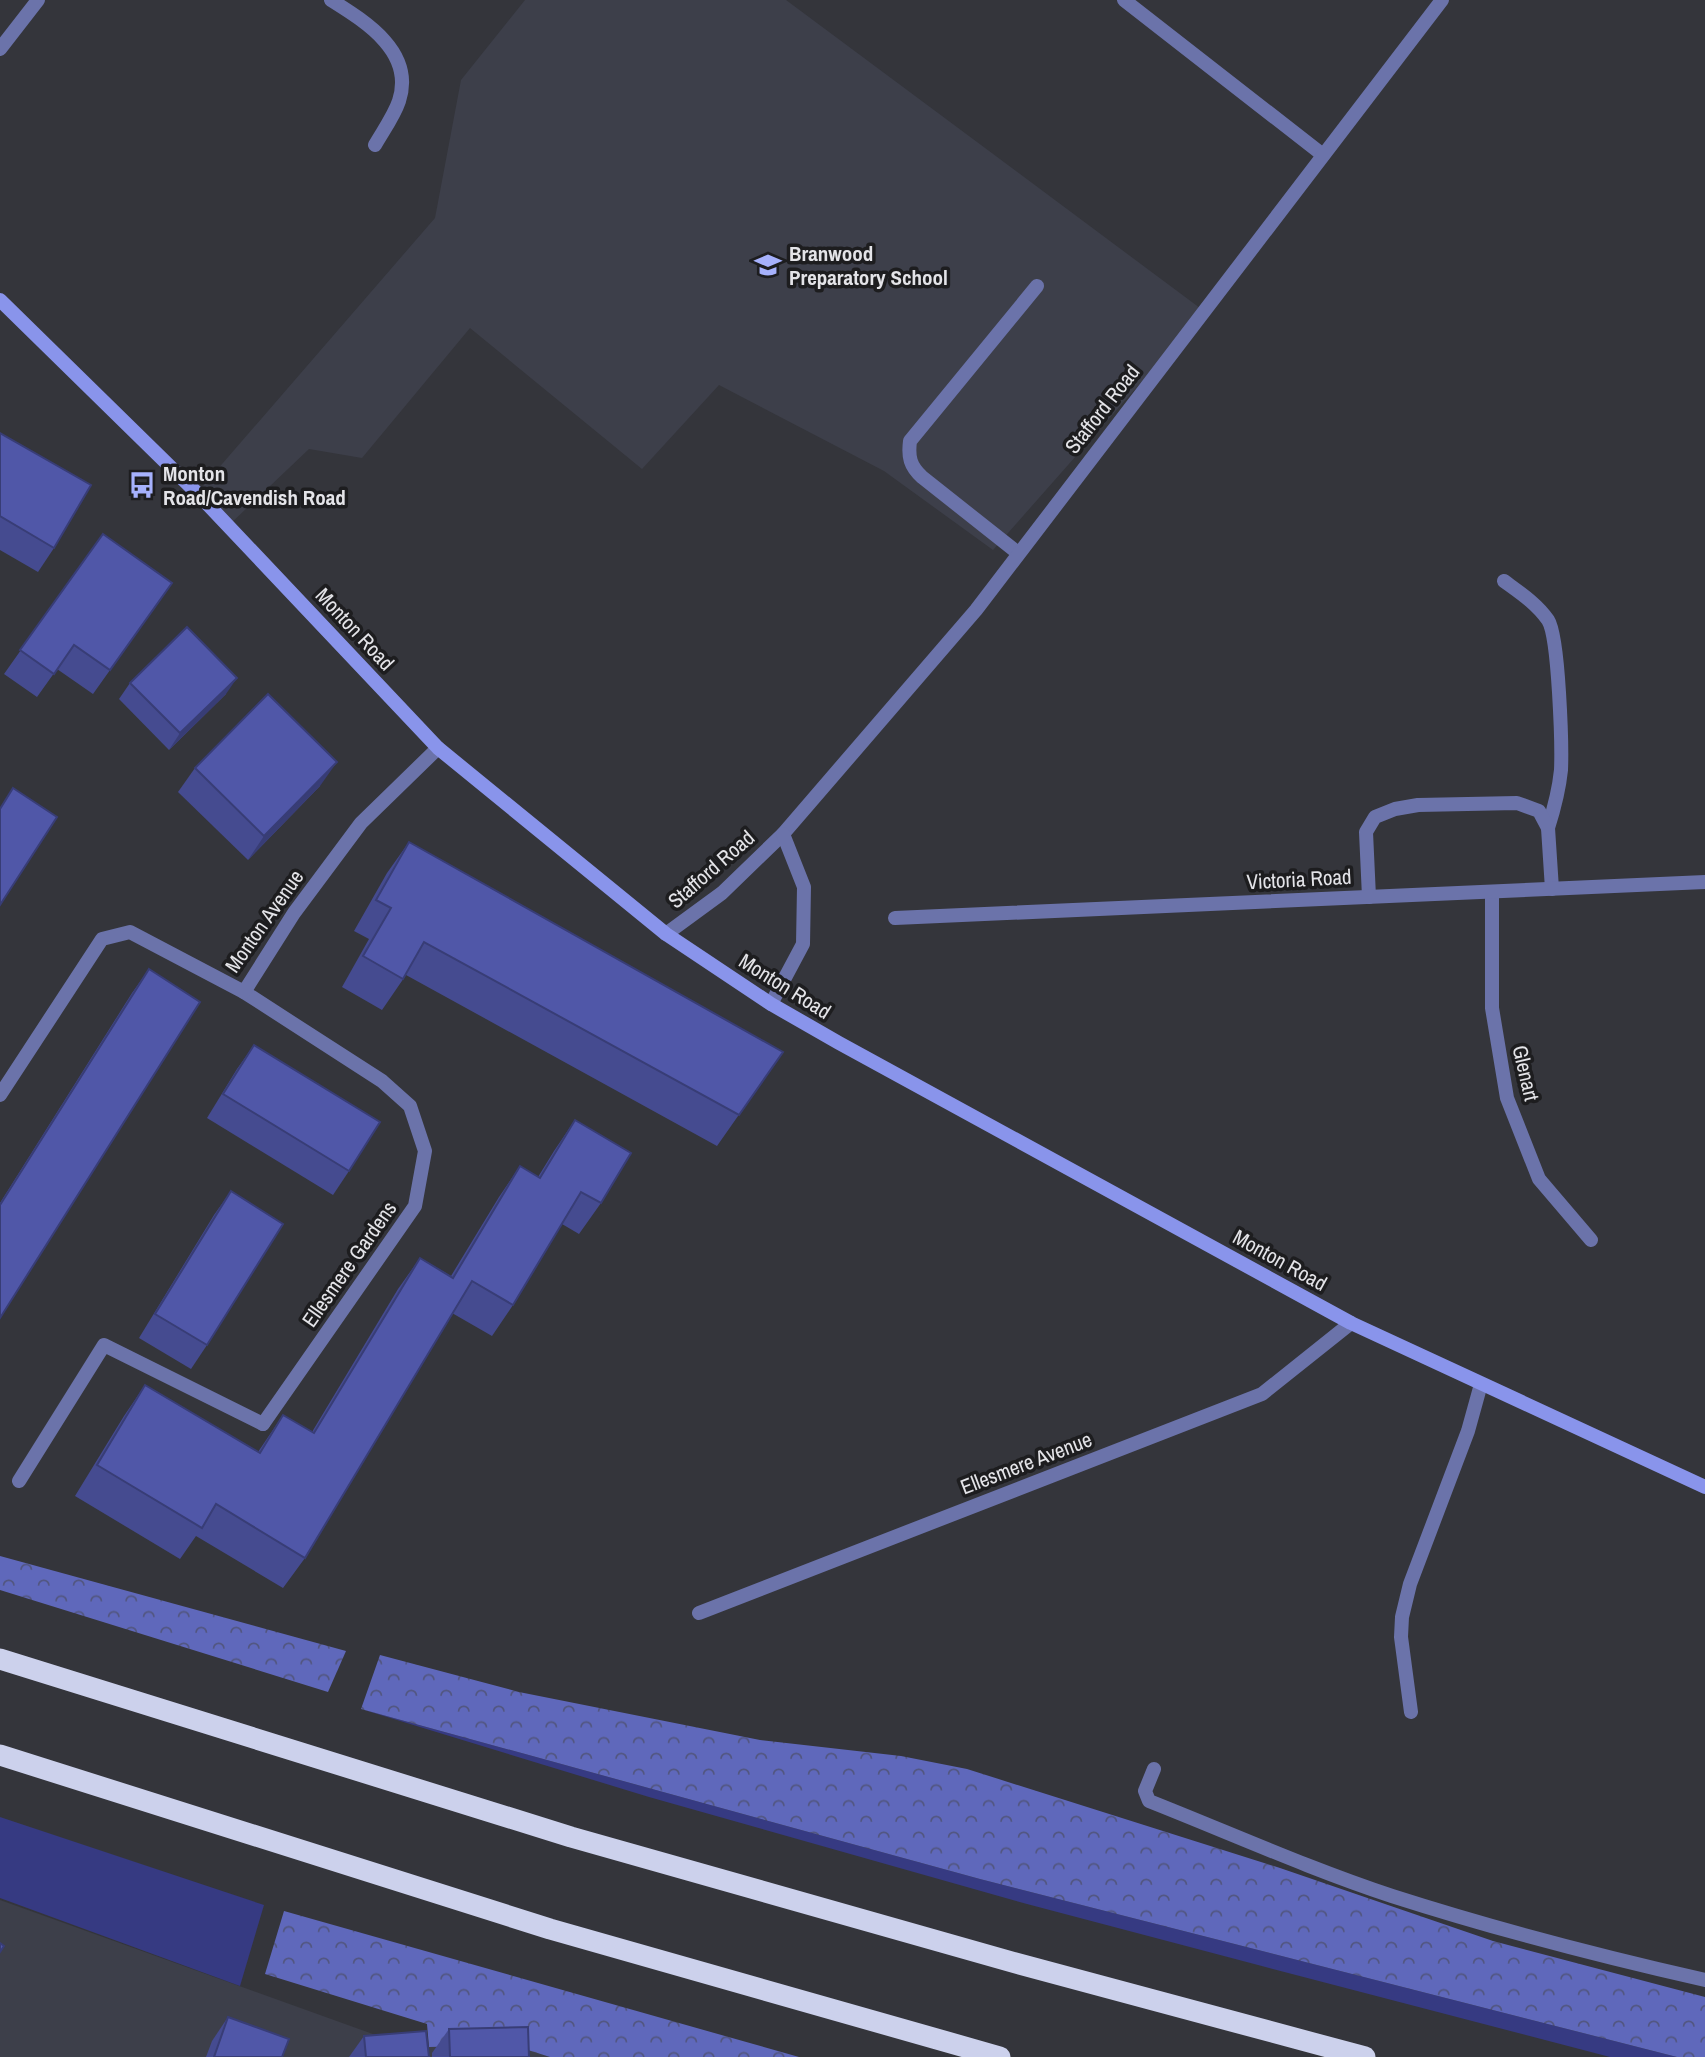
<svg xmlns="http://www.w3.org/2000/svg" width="1705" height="2057" viewBox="0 0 1705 2057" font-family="'Archivo Narrow',sans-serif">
<defs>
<pattern id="forest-crowns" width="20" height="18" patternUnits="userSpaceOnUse" patternTransform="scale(1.75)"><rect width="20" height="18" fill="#5f68bb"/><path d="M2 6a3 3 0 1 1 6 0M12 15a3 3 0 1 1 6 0" fill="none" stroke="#525680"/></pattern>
</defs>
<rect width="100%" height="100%" fill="#34353b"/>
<g fill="#3d3f4a">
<path d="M525,0H786L1204,311L993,550L884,471L719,385L642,469L470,328L362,458L309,449L228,526L197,493L435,218L461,80Z"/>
<path d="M0,1900L409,2047L513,2045L550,2057H0Z"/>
</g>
<g fill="#363a82">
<path d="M361,1709L980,1879L1677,2057H1610L1258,1965L1027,1904L649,1797Z"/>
<path d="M0,1817L264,1905L240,1986L0,1898Z"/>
</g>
<g fill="url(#forest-crowns)">
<path d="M0,1556L346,1651L328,1692L0,1590Z"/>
<path d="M380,1655L519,1692L760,1740L901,1756L967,1769L1280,1868L1493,1941L1705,1997V2057H1677L980,1879L361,1709Z"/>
<path d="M284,1911L799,2057H550L512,2045L429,2047L427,2024L265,1974Z"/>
</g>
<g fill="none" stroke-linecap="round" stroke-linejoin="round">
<g stroke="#6b73aa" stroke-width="14">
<path d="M331,0C366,22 415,52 399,101C394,116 383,131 375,145"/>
<path d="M1124,0L1323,155"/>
<path d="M1018,553L922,477C910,466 908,457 910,441L1037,286"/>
<path d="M1504,581C1519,592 1536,603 1548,620C1559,637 1562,746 1561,770C1559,790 1554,809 1548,828"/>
<path d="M1369,897L1366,832L1375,817L1395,809L1418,805L1517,803L1539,811L1548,828L1552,889"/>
<path d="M19,1481L104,1345L263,1424"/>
<path d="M1411,1712L1401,1637L1402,1617L1410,1584L1468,1431L1481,1384"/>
<path d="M1154,1769L1145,1791L1149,1801C1230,1833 1310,1869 1392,1896C1495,1929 1599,1956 1705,1980"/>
</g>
<g stroke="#6b73aa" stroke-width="14">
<path d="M0,49L38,0"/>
<path d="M1492,892V1008L1507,1098L1539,1179L1591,1240"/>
<path d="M895,918L1705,882"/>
<path d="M666,934L722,893L783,834L976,610L1442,0"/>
<path d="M244,992L382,1081L410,1106L425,1151L415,1206L263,1424"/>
<path d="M771,1004L803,944L804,887L783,834"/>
<path d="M0,1095L102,939L130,932L244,992L294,913L361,823L438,748"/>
<path d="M699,1613L1262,1394L1351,1323"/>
</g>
<path stroke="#8994eb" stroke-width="14" d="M0,300L197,493L438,748L666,934L771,1004L839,1043L1351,1323L1705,1487"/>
<g stroke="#ccd1ec" stroke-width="21">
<path d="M0,1659L571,1837L1012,1962L1365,2057"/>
<path d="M0,1755L550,1929L1000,2057"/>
</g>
</g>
<g fill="#454b90">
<path d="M0,433L54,548L38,572L0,550Z"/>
<path d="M103,534L172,583L93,694L57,669L37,697L4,674Z"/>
<path d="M130,683L226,694L169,750L119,699Z"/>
<path d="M195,768L320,786L248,860L178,792Z"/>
<path d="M409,842L783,1052L717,1146L406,975L382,1010L342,987L369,939L354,931L387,873Z"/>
<path d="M149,969L200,1002L0,1318V1203L132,993Z"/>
<path d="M254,1045L349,1171L333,1195L207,1118L237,1069Z"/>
<path d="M575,1120L601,1203L579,1234L562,1224L513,1305L492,1336L452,1313L305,1558L283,1588L196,1536L180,1559L75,1496L124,1416L145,1385L258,1452L283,1415L312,1432L398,1289L420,1258L451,1276L499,1197L520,1166L538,1177L554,1151Z"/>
<path d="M231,1191L207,1345L191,1369L139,1338L214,1215Z"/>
<path d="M228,2017L282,2057H206L212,2041Z"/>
<path d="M449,2029L529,2057H432V2053Z"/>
<path d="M364,2036L429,2057H349Z"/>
</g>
<g fill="#383d76">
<path d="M237,678L226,694L169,750L180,733Z"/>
<path d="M337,762L320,786L248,860L264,836Z"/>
</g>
<g fill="#5057a8" stroke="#383d76" stroke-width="2">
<path d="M0,433L91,485L54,548L0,516Z"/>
<path d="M103,534L172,583L110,670L74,645L54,674L20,650Z"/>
<path d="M187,627L237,678L180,733L130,683Z"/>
<path d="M268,694L337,762L264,836L195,768Z"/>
<path d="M13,788L57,817L0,905V809Z"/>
<path d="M409,842L783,1052L739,1115L424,942L403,979L363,956L391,908L376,900Z"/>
<path d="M149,969L200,1002L0,1318V1205Z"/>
<path d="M254,1045L380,1122L349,1171L223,1094Z"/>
<path d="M575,1120L631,1153L601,1203L581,1192L513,1305L472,1281L305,1558L216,1504L202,1528L97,1465L145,1385L260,1453L283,1415L314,1433L420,1258L453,1278L520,1166L540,1178Z"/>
<path d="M231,1191L283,1224L207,1345L155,1314Z"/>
<path d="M0,1943L4,1946L0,1952Z"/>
<path d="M228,2017L289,2039L282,2057H214Z"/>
<path d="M528,2027L529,2057H450L449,2029Z"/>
<path d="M426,2031L429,2057H366L364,2036Z"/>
</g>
<defs>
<symbol id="school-bare" viewBox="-9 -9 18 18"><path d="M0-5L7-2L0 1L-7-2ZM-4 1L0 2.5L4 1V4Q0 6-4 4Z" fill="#a6b1fc" stroke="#1d1d1f" stroke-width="2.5" paint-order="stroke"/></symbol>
<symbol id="bus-bare" viewBox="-9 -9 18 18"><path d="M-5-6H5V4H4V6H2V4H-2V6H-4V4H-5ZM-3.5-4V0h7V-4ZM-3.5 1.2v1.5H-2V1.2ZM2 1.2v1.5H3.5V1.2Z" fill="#a6b1fc" stroke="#1d1d1f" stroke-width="2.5" paint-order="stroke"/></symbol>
</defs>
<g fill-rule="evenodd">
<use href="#school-bare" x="749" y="246" width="38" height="38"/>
<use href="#bus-bare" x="123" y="466" width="38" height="38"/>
</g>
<g text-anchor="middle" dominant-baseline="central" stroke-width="7" stroke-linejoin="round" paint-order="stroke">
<g font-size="21" font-weight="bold" fill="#e4e4e8" stroke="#1d1d1f" text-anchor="start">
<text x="789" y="253">Branwood<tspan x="789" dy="24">Preparatory School</tspan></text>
<text x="163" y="473">Monton<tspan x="163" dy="24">Road/Cavendish Road</tspan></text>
</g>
<g font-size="21" fill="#e4e4e8" stroke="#1d1d1f">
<text transform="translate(1102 409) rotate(-52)">Stafford Road</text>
<text transform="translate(355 629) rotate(47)">Monton Road</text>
<text transform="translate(711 869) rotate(-41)">Stafford Road</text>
<text transform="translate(1299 879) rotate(-3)">Victoria Road</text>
<text transform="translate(264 921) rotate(-55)">Monton Avenue</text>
<text transform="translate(785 986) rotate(32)">Monton Road</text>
<text transform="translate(1526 1073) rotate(77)">Glenart</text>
<text transform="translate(1280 1260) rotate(29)">Monton Road</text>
<text transform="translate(349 1264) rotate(-55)">Ellesmere Gardens</text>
<text transform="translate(1026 1463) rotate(-21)">Ellesmere Avenue</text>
</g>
</g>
</svg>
